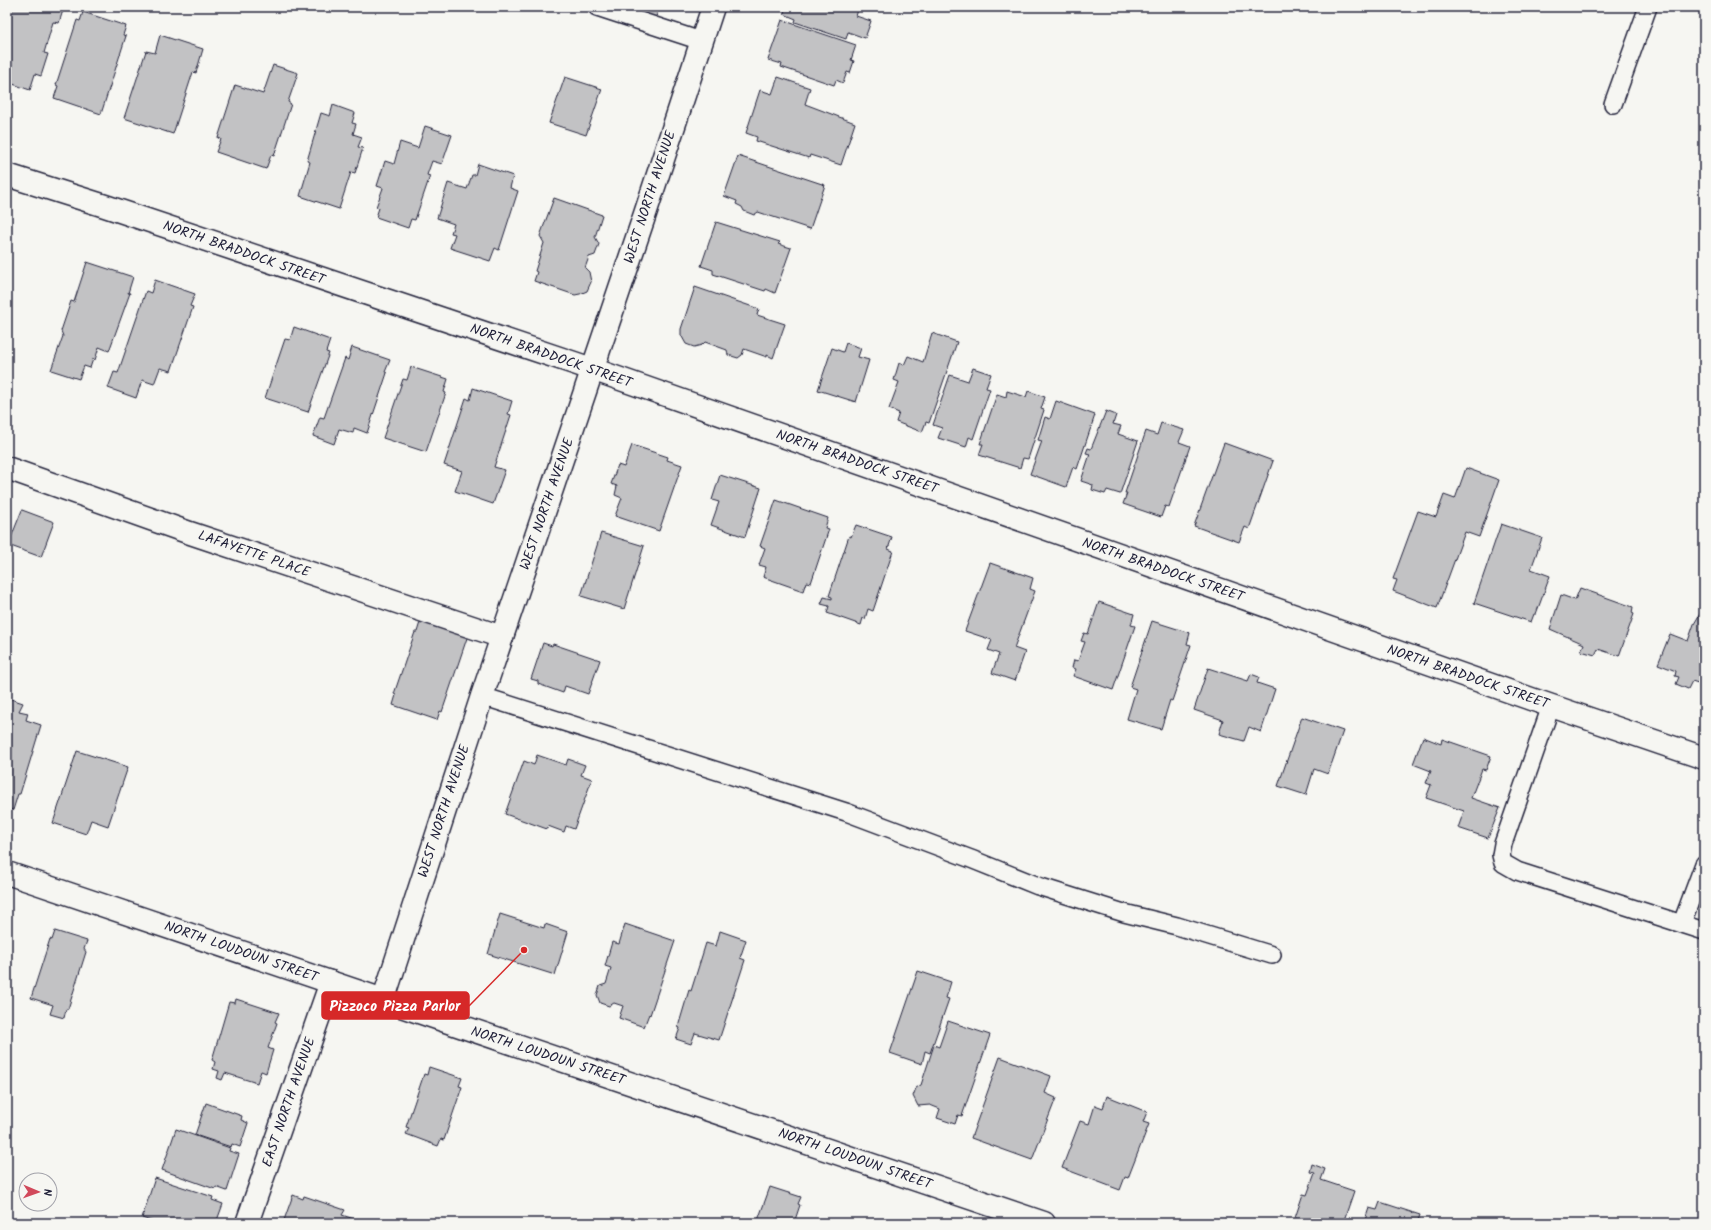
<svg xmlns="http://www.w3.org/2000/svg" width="1711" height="1230" viewBox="0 0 1711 1230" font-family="Kalam,sans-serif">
<rect width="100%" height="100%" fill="#f6f6f2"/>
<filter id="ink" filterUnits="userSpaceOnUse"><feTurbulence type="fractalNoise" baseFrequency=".025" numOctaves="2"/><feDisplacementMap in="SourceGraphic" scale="8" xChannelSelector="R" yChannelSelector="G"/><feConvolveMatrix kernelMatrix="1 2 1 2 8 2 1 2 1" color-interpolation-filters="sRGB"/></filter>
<g filter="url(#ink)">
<g fill="#c2c2c4" stroke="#22223b">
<path d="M7,7H64L59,23L53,22L44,53L48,54L41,76L35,74L30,90L7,82Z"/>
<path d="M614,7H659L655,21Z"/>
<path d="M785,7H859L856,16L871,21L865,38L848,32L846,39L795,22L796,19L784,14Z"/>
<path d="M83,12L126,26L123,35L126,36L101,114L54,98L58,86L56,85L77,20L80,21Z"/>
<path d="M782,20L856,45L851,60L854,61L850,73L847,72L843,83L836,80L834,85L781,67L782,64L768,60Z"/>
<path d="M160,35L203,49L196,73L193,72L173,134L124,118L146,51L155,53Z"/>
<path d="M273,65L298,73L288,102L291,104L274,156L271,155L266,169L216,152L221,139L218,138L235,85L263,94Z"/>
<path d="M565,77L602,89L586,135L549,123Z"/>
<path d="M778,77L810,88L805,104L855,123L841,165L810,155L809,158L756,141L757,137L746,133L760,90L772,94Z"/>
<path d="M333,105L355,113L352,123L356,124L353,134L362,137L358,147L363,148L355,173L351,172L339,209L300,196L310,162L307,161L321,113L330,116Z"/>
<path d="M425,126L452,135L442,164L432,161L427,175L430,176L415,220L411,219L408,228L376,217L379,208L376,207L383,188L377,186L385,161L394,164L400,142L418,148Z"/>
<path d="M738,156L825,185L810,229L758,212L754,215L744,211L742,207L736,204L737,201L724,196Z"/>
<path d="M478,164L513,176L510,188L518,191L499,250L495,248L490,261L450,248L455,234L451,233L454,224L437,218L448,183L467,189L472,175H475Z"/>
<path d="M554,198L602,215L595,237L599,244L595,255L589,257L585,268L589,272L591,282L587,291L580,294L575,295L534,281L537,272L535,271L544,243L540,236Z"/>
<path d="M716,222L780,242L778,244L791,248L775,293L766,289L765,291L713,274V270L701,266Z"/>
<path d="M87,262L133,277L128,293H130L109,351L99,347L95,360L93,359L90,368L84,366L79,379L51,370L63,336L61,331L71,301L74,302Z"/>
<path d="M155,280L195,294L190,306L193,307L171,371L160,368L154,384L142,380L136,398L108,388L114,372L118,373L146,291L151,293Z"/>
<path d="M695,287L759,309L757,315L785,324L773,358L767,355V357L744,349L742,355L738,358L728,355L727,350L705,342L702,345L694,347L686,344L681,335V329Z"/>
<path d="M294,327L330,340L326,352L329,353L308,412L265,398L285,339L290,340Z"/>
<path d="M932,333L957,342L929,423L926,422L922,432L896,422L899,413L889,409L899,382L894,380L899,363L904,365L908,356L923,362Z"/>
<path d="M846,343L861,348L858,357L869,360L856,402L818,390L832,348L843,352Z"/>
<path d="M352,347L390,360L385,372L387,373L367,433L354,428L353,433L339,429L334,444L313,436L320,417L324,418L345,358L348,360Z"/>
<path d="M411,367L448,379L444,392L446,393L426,452L383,438L403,379L407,380Z"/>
<path d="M973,368L991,374L986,388L990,389L973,439L969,437L966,447L938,438L942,428L933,425L950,375L968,381Z"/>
<path d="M473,388L512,401L508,414L511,415L494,467L505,470L493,504L455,491L462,471L444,465L466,398L470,400Z"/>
<path d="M1007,391L1026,397L1028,391L1045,397L1041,409L1044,410L1028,459L1023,458L1020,468L979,455L983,444H980L997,394L1006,397Z"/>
<path d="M1056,401L1095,415L1077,469L1073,467L1066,487L1030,474L1042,441L1038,440L1045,417L1050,419Z"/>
<path d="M1106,411L1116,415L1113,424L1121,426L1118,434L1138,441L1120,494L1107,490L1105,494L1092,490L1093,485L1081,481L1090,454L1086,453L1088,448L1091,449Z"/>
<path d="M1161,423L1184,430L1179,442L1190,446L1169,507L1165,506L1161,517L1123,504L1127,493H1125L1146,431L1157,435Z"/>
<path d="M1224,443L1273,461L1249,529L1245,527L1239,542L1194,526Z"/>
<path d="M632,445L668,457L667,460L682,465L659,531L615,516L622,498L615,495L617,486L611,484L618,465L624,467Z"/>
<path d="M1466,468L1499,480L1479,537L1465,532L1437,608L1393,591L1397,580L1393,579L1418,511L1436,517L1444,495L1455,499Z"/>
<path d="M720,475L761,488L745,537L711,525L719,502L712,500Z"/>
<path d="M776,500L828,518L825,528L829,529L811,583L806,582L803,591L763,577L766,567L759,565L765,548L760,546Z"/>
<path d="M22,510L54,522L41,557L8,545Z"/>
<path d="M1501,524L1542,538L1531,569L1550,576L1536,614H1534L1531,622L1474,603Z"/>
<path d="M856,525L892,537L888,549L893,551L873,611L868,609L865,619L863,618L861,625L827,613L829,606L821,604L824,597L832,599V597L829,596L849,536L851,537Z"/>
<path d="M601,533L644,546L624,609L581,596Z"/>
<path d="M990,563L1033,578L1030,589L1035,591L1014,648L1025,652L1015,681L992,673L999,654L988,650L992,640L965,631Z"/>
<path d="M1580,588L1633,607L1632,613L1634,614L1619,656L1598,649L1595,655L1581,651L1584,644L1550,629L1561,595L1575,600Z"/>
<path d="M1099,602L1134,614L1131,625L1135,626L1113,690L1073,676L1076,669L1072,668L1074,660L1078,661L1085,642L1081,641L1084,633L1088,634Z"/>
<path d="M1704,607V685L1692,681L1688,689L1676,684L1679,677L1675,676L1676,671L1658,664L1670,634L1688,641L1694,624Z"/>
<path d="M421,619L468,635L442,712L440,711L437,720L393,705L396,695L394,694L415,632H417Z"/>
<path d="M1152,621L1190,633L1187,644L1191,645L1172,701L1170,700L1161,729L1127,719L1136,689L1130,687Z"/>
<path d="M543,643L552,646L553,644L600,660L588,694L565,686L563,693L538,684V681L531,679Z"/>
<path d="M1208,668L1248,681L1251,674L1259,677L1257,683L1275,689L1261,732L1249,727L1244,741L1219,734L1223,720L1194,710Z"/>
<path d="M8,698L23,703L19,711L28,713L26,720L41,725L20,794H18L13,810L7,808Z"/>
<path d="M1302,717L1343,731L1328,774L1314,769L1306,795L1278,786Z"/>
<path d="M1423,737L1441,744L1442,739L1491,756L1486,770L1482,769L1471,798L1500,808L1488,838L1458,828L1464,811L1426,798L1431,785L1426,783L1431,771L1413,764Z"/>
<path d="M77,751L128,767L108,826L91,820L86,834L53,823Z"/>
<path d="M537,755L566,765L568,759L585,765L581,775L592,779L574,829L566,826L564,832L548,826L547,829L505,814L524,761L534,765Z"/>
<path d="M500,914L544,928L545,924L568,932L555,975L488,954Z"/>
<path d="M625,924L675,941L650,1015L649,1014L644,1027L619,1018L623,1006L614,1003L609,1006L600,1003L597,995L600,986L606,984L611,968L605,966L612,942L619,944Z"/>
<path d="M55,931L87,941L84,949L86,952L68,1009H66L64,1018L50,1014L53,1005L31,998L50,939L52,940Z"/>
<path d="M720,931L746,940L740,958L745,960L719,1040L695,1033L691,1044L676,1039L680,1028L678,1027L689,990L691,991L706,943L716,946Z"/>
<path d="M918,971L951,982L946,998L949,999L930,1053L925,1051L922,1064L890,1053Z"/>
<path d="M236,999L279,1013L275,1022L277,1023L268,1048L273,1050L266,1073L261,1071L257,1083L225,1073L222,1080L217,1078L219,1071L213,1069L215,1062L212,1060L229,1002L235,1003Z"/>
<path d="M948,1021L990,1035L962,1116L958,1115L955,1124L937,1118L940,1109L930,1105L918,1106L913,1096L916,1088L921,1085L934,1045L939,1047Z"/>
<path d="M1000,1057L1051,1076L1045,1093L1056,1098L1032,1160L971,1138Z"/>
<path d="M429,1067L462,1078L459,1086L462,1087L444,1140L441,1139L438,1146L406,1134L409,1128L406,1127L424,1074L427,1075Z"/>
<path d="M1107,1096L1147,1112L1143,1122L1149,1124L1128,1178L1125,1177L1120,1190L1062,1168L1080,1121L1089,1124L1095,1105L1103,1108Z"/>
<path d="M206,1103L242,1116L241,1120L248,1123L240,1147L232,1144L231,1147L195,1135Z"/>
<path d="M176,1129L230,1148L229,1151L239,1154L227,1191L216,1187L215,1189L162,1170Z"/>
<path d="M1312,1164L1325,1169L1321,1180L1354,1191L1343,1223H1298L1299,1220L1295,1218L1303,1194L1307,1195L1315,1173L1310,1172Z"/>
<path d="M155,1178L213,1197L212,1200L223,1204L216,1223H157L142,1218Z"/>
<path d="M770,1187L801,1197L798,1204L800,1205L794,1223H757Z"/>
<path d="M293,1195L303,1199L304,1196L345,1210L342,1215L360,1221L359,1223H283Z"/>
<path d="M1380,1202L1420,1215L1417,1223H1364L1369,1208L1377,1210Z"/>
</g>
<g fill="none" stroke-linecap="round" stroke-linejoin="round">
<defs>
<g id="lane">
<path d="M597,7L701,41"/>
<path d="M1613,104L1648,7"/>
<path d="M482,696L846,812L971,859L1038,886L1124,913L1177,926L1272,955"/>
<path d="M1551,706L1503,844L1501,855L1503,863L1517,871L1704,931"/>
<path d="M1682,923L1704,864"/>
</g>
<g id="street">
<path d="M7,468L187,532L502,637"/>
<path d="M383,1001L482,696L645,214L713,7"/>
<path d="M247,1223L331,982"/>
</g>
<g id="secondary">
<path d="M7,175L105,206L592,369L1534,700L1704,758"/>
<path d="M7,873L1044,1223"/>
</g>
</defs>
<use href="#lane" stroke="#22223b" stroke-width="20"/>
<use href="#street" stroke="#22223b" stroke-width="25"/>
<use href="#secondary" stroke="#22223b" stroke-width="25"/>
<use href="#lane" stroke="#f6f6f2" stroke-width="17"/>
<use href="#street" stroke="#f6f6f2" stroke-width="22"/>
<use href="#secondary" stroke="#f6f6f2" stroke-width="22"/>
</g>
</g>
<g text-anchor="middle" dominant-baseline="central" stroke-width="3" stroke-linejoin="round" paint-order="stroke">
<g font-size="14" fill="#22223b" stroke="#f6f6f2">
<text transform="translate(650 197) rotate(-72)">WEST NORTH AVENUE</text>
<text transform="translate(244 253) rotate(19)">NORTH BRADDOCK STREET</text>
<text transform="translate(551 356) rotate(19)">NORTH BRADDOCK STREET</text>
<text transform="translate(857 462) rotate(19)">NORTH BRADDOCK STREET</text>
<text transform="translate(547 504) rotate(-71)">WEST NORTH AVENUE</text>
<text transform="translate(254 554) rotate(19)">LAFAYETTE PLACE</text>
<text transform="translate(1163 570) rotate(19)">NORTH BRADDOCK STREET</text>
<text transform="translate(1468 677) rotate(19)">NORTH BRADDOCK STREET</text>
<text transform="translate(444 811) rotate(-72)">WEST NORTH AVENUE</text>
<text transform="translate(241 952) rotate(19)">NORTH LOUDOUN STREET</text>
<text transform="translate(548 1056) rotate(18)">NORTH LOUDOUN STREET</text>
<text transform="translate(289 1102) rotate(-71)">EAST NORTH AVENUE</text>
<text transform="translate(855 1159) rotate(19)">NORTH LOUDOUN STREET</text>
</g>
</g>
<path fill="none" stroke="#d62828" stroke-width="1.5" d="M524 950L469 1006"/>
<circle fill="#d62828" stroke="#f6f6f2" stroke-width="1.5" cx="524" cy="950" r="4"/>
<rect fill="#d62828" stroke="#d62828" stroke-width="1.5" x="322" y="992" width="147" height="27" rx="4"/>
<g font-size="15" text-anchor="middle" font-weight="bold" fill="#fff">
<text x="395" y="1011">Pizzoco Pizza Parlor</text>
</g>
<rect width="1711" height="1230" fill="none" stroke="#f6f6f2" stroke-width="24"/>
<rect x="12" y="12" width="1687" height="1206" fill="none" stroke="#22223b" stroke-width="1.5" filter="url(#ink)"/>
<g transform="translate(38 1192) rotate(92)"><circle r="19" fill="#f6f6f2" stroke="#a1a1a9"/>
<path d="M0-3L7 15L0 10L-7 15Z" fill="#d1495b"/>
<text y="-6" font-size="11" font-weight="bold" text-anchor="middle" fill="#22223b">N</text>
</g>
</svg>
